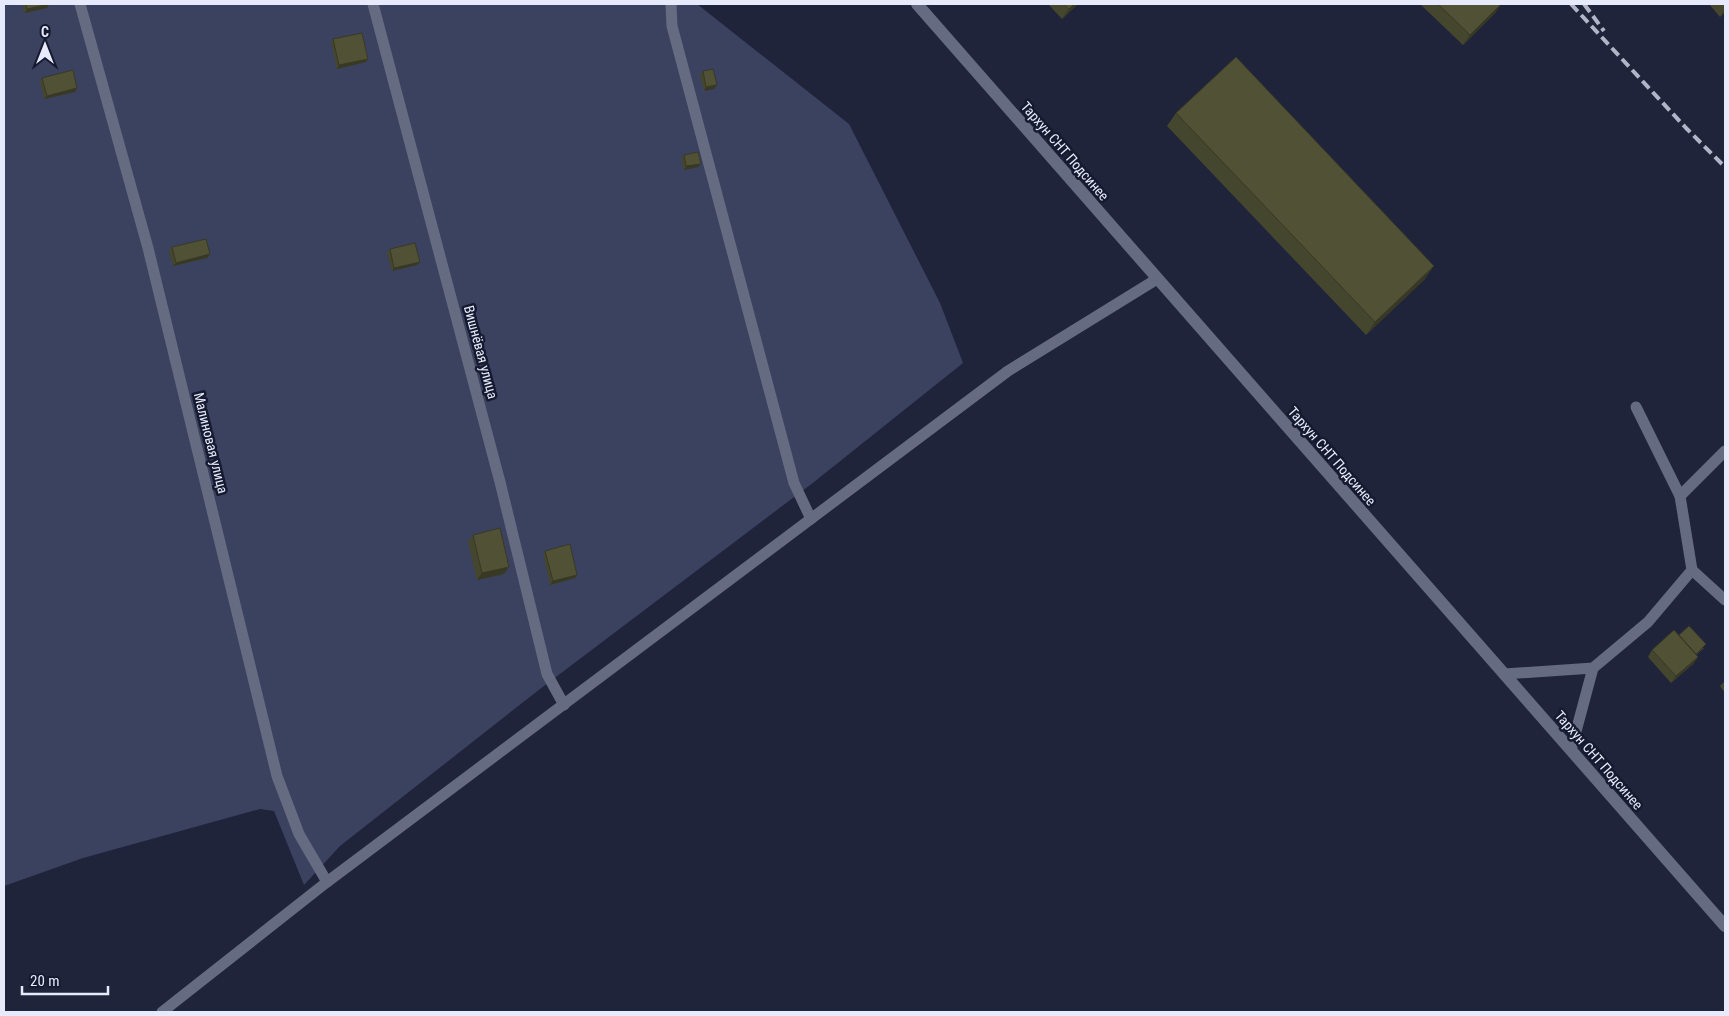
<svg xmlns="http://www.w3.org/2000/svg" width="1729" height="1016" viewBox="0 0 1729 1016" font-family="'Roboto Condensed',sans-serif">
<rect width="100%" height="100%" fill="#1f243b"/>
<path fill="#3b425f" d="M4,4H697L849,124L940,303L963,363L814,482L540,689L340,846L304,885L274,811L260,809L83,858L4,886Z"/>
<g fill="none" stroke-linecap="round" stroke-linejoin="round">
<g stroke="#656b80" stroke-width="11">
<path d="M80,4L148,248L277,776L299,834L327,882"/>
<path d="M373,4L500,482L547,674L564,705"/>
<path d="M671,4L672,26L794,483L811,519"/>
<path d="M1636,407L1680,496"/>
<path d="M1692,570L1725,600"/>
<path d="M1504,674L1593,668L1648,622L1692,570L1680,496L1725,451"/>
<path d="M1571,750L1593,668"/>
<path d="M162,1012L327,882L1008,371L1157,279"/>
</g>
<path stroke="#656b80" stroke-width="12" d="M917,4L1725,926"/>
<g stroke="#b1b5c7" stroke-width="4" stroke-dasharray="10 5" stroke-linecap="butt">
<path d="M1571,4L1686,128L1725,167"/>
<path d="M1584,4L1604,31"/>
</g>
</g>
<g fill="#45462e">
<path d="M22,4H49L47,8L25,13Z"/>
<path d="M1048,4H1078L1062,19Z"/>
<path d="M1420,4H1501L1495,13L1463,45Z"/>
<path d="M1709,4H1725V12L1720,17Z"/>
<path d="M333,39L368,59L366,62L337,69L331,43Z"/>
<path d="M703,71L717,85L714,89L704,91L700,75Z"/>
<path d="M42,78L77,88L75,92L44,99L40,81Z"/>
<path d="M1176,113L1425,279L1366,335L1167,126Z"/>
<path d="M684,155L701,164L698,167L684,170L681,159Z"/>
<path d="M172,247L210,254L207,258L173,266L169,251Z"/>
<path d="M390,249L420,262L417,265L392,271L387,253Z"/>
<path d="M473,535L504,574L477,580L468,542Z"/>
<path d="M545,551L577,575L575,578L550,585L543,554Z"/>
<path d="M1678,635L1704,648L1696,655L1698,657L1693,664L1671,683L1648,657L1652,650Z"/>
<path d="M1725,681V693L1720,686Z"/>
</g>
<g fill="#383925">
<path d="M49,4L47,8L25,13L27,9Z"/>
<path d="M1074,4H1078L1062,19L1069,9Z"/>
<path d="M1501,4L1495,13L1463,45L1470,35Z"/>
<path d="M1725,9V12L1720,17Z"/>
<path d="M368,59L366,62L337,69L339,65Z"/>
<path d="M717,85L714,89L704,91L706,87Z"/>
<path d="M77,88L75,92L44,99L47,96Z"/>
<path d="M701,164L698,167L684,170L686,166Z"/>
<path d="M210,254L207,258L173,266L176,263Z"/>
<path d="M420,262L417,265L392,271L394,268Z"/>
<path d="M1434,266L1425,279L1366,335L1375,322Z"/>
<path d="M509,567L504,574L477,580L482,573Z"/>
<path d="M577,575L575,578L550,585L553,581Z"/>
<path d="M1698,657L1693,664L1671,683L1676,676Z"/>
</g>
<g fill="#505135" stroke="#383925">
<path d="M26,4H49L27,9Z"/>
<path d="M1064,4H1074L1069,9Z"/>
<path d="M1438,4H1501L1470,35Z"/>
<path d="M362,33L368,59L339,65L333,39Z"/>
<path d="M1236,57L1434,266L1375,322L1176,113Z"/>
<path d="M713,69L717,85L706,87L703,71Z"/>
<path d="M73,70L77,88L47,96L42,78Z"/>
<path d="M698,152L701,164L686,166L684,155Z"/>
<path d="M206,239L210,254L176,263L172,247Z"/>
<path d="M415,243L420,262L394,268L390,249Z"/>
<path d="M500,528L509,567L482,573L473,535Z"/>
<path d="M570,544L577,575L553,581L545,551Z"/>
<path d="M1689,626L1706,644L1696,654L1679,635Z"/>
<path d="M1674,630L1698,657L1676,676L1652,650Z"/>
</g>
<g text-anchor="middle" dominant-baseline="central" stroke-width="5" stroke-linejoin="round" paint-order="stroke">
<g font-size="14" fill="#e6eafa" stroke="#161a30">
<text transform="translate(1065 151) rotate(49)">Тархун СНТ Подсинее</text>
<text transform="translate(481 352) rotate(75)">Вишнёвая улица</text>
<text transform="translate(211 443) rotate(76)">Малиновая улица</text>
<text transform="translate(1332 456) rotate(49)">Тархун СНТ Подсинее</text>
<text transform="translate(1599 760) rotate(49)">Тархун СНТ Подсинее</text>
</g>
</g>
<rect width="1729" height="1016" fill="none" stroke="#e6eafa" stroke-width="10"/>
<g transform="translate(45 45)" stroke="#161a30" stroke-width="4" paint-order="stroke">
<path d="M0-4L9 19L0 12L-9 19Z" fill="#e6eafa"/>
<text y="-8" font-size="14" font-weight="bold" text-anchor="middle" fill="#e6eafa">С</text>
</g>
<path d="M22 986v8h86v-8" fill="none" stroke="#e6eafa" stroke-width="2.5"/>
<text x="30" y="986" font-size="15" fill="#e6eafa" stroke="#161a30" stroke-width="4" paint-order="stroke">20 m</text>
</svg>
